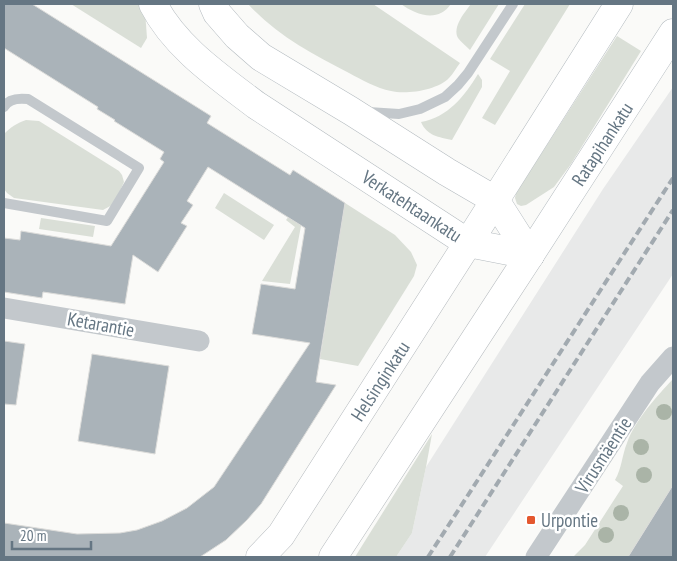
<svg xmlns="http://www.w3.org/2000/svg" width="677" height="561" viewBox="0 0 677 561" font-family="'PT Sans Narrow',sans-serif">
<rect width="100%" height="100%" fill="#fafaf8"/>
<path fill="#e8e9e9" d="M673,87V274L485,557H396L412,533L426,467L603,189Z"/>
<g fill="#dadfd7">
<path d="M71,4H141L145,11L147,38L141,48Z"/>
<path d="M248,4H373L460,63C456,68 453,74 449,78C438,90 406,95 391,91C376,88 362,80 349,73C312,54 276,35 248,4Z"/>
<path d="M401,4H451C438,23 416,15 401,4Z"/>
<path d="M471,4H499L470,50C466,46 461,42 458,38C452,27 465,12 471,4Z"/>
<path d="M525,4H570L495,125L482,118L510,71L490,59Z"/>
<path d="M617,36L641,51L571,164L554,187L526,205L521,206L517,204L515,198L516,193Z"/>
<path d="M478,74L482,80V87L452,140C439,137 427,136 421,122C448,117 464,97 478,74Z"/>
<path d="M26,120L39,121L119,171L122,175L124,182L114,204L103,210L14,198L7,193L4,189V134C11,127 17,123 26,120Z"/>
<path d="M224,193L274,225L264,240L215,208Z"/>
<path d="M345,203L395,235L411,252L417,265L414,276L358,366L320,359Z"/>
<path d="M290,215L299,222L301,226L290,284L262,281L295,227L286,220Z"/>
<path d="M41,218L95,226L93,237L39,229Z"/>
<path d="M673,379V485L628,557H573L585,545L623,486L615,480C622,468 622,455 627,443C635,420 657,396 673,379Z"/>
<path d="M432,434L426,467L412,533L396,557H355Z"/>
</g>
<g fill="#aab3b9" stroke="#dcdcda">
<path d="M4,4H32L211,116L207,123L290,175L293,170L345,203L316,382L336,385L261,504L247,520L226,540L200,557H4V523L77,534L120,533L137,530L162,521L187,508L214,487L310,343L252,334L261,284L295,289L305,228L208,167L187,201L193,205L181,223L187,226L158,272L133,255L125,304L43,292L42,298L4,292V238L20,240L21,231L111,246L164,162L160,159L164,152L114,121L115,120L97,109L98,107L4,48Z"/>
<path d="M4,341L25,344L16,405L4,404Z"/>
<path d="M92,354L169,366L155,454L78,441Z"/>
<path d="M673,485V557H628Z"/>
</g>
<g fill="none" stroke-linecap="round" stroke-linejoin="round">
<defs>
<g id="secondary">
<path d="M153,4C175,47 218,76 256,105L468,243L530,255"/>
<path d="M213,4L217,13L237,36L261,57L351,111L447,172L495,200L530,255"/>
<path d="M468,243L619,4"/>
<path d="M530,255L673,33"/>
</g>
<g id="primary">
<path d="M260,557L281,535L468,243"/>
<path d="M333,557L530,255"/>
</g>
</defs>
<use href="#secondary" stroke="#b3babf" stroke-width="29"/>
<use href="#primary" stroke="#b5babe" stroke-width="29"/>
<g stroke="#c3c8cc" stroke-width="10">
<path d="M4,107C8,99 19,98 28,99L139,168L107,221L4,203"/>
<path d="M368,112L399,114L420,109L445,97L458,85L468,73L513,4"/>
</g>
<g stroke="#c3c8cc" stroke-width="21">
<path d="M4,308L199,341"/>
<path d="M536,557L650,383L673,357"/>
</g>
<use href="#secondary" stroke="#fff" stroke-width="28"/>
<use href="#primary" stroke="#fff" stroke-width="28"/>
<g stroke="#a2aab0" stroke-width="4" stroke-dasharray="8 4" stroke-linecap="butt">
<path d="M428,557L673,178"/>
<path d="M450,557L673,210"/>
</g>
</g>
<g fill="#aab4a7">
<circle cx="664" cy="412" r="8"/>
<circle cx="641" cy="447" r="8"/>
<circle cx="644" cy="475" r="8"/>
<circle cx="621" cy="513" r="8"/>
<circle cx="606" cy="535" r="8"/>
</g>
<rect fill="#e4572e" stroke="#fff" stroke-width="2" x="526" y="515" width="10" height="10" rx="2.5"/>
<g text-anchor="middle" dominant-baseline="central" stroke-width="5" stroke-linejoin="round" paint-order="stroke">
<g font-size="19" fill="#657683" stroke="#fff">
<text transform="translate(602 144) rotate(-57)">Ratapihankatu</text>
<text transform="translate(412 206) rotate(33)">Verkatehtaankatu</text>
<text transform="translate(101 324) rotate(10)">Ketarantie</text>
<text transform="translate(380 381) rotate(-57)">Helsinginkatu</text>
<text transform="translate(603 455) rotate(-57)">Virusmäentie</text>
</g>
<g font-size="19" fill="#657683" stroke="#fff" text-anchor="start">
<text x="541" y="520">Urpontie</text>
</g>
</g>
<rect width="677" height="561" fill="none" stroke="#657683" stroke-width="10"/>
<path d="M12 541v8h79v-8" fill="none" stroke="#657683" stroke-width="2.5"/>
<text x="20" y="541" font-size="15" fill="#657683" stroke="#ffffff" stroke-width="4" paint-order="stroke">20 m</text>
</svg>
